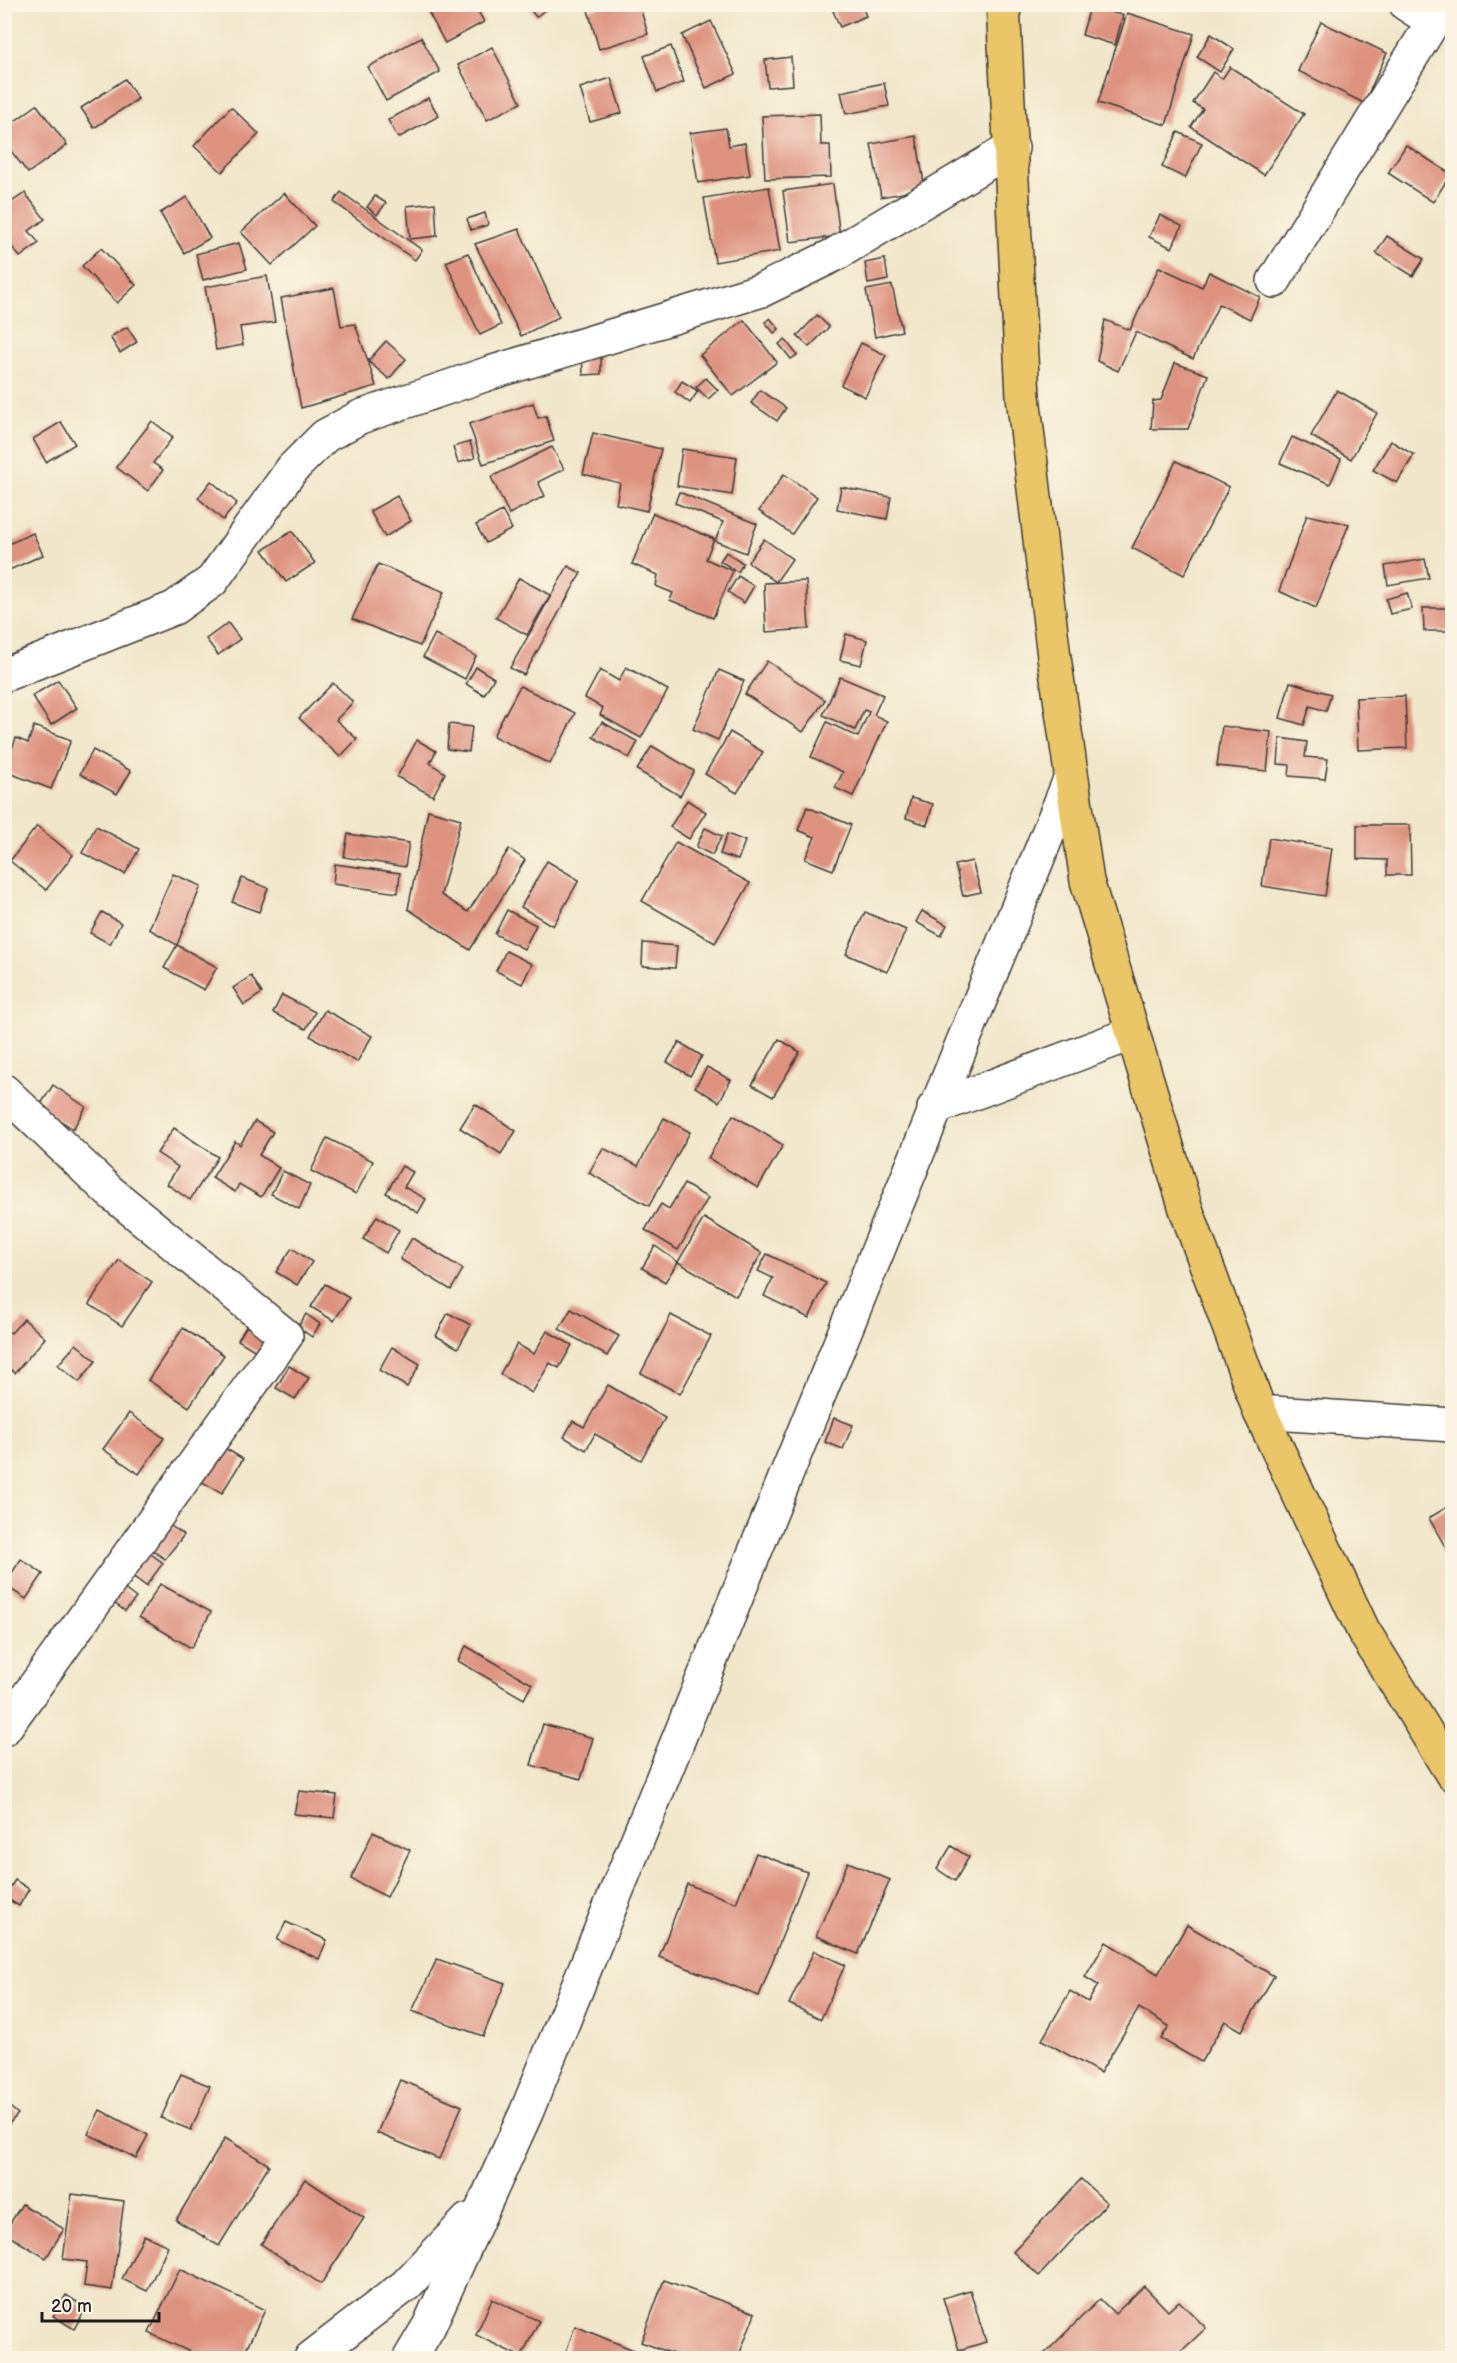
<svg xmlns="http://www.w3.org/2000/svg" width="1457" height="2363" viewBox="0 0 1457 2363" font-family="'Balsamiq Sans',sans-serif">
<rect width="100%" height="100%" fill="#fcf5e5"/>
<filter id="ink" filterUnits="userSpaceOnUse"><feTurbulence type="fractalNoise" baseFrequency=".0167" numOctaves="2"/><feDisplacementMap in="SourceGraphic" scale="12" xChannelSelector="R" yChannelSelector="G"/><feConvolveMatrix kernelMatrix="1 2 1 2 8 2 1 2 1" color-interpolation-filters="sRGB"/></filter>
<filter id="wash" filterUnits="userSpaceOnUse"><feTurbulence type="fractalNoise" baseFrequency=".008" numOctaves="4" result="noise"/><feDisplacementMap in="SourceGraphic" scale="24" xChannelSelector="R" yChannelSelector="G"/><feGaussianBlur stdDeviation="1.35" result="paint"/><feColorMatrix in="noise" values="0 0 0 0 0 0 0 0 0 0 0 0 0 0 0 0 0 1.4 0 .05"/><feComposite in="paint" operator="in"/></filter>
<g filter="url(#wash)">
<rect width="100%" height="100%" fill="#f1e6ca"/>
<g id="blocks">
<g fill="#de9280">
<path d="M424,4H474L484,22L445,43Z"/>
<path d="M526,4H552L536,17Z"/>
<path d="M608,4H639L648,34L599,49L588,10Z"/>
<path d="M830,4H861L866,16L840,27Z"/>
<path d="M1115,4L1113,13L1123,15L1115,45L1082,35L1090,7L1085,4Z"/>
<path d="M1127,13L1194,34L1166,125L1098,103Z"/>
<path d="M711,21L736,74L706,88L682,35Z"/>
<path d="M1321,22L1387,53L1364,103L1298,71Z"/>
<path d="M1211,34L1234,49L1220,72L1197,57Z"/>
<path d="M421,37L440,72L386,101L368,67Z"/>
<path d="M671,46L684,82L657,92L644,56Z"/>
<path d="M492,47L521,103L487,120L458,65Z"/>
<path d="M791,57L793,85L768,87L765,60Z"/>
<path d="M1230,67L1304,114L1264,175L1191,127L1203,109L1193,103L1213,72L1222,79Z"/>
<path d="M611,78L622,113L590,122L580,88Z"/>
<path d="M125,79L138,99L94,128L81,108Z"/>
<path d="M884,83L889,106L846,114L841,92Z"/>
<path d="M428,98L439,116L398,138L388,120Z"/>
<path d="M37,105L67,145L28,173L4,142V129Z"/>
<path d="M231,107L259,134L222,172L194,146Z"/>
<path d="M820,114L821,145H830L831,177L765,179L762,116Z"/>
<path d="M726,128L729,146L745,143L750,175L698,183L690,133Z"/>
<path d="M1178,132L1202,143L1185,178L1162,167Z"/>
<path d="M916,136L925,189L881,197L871,144Z"/>
<path d="M1406,145L1451,174L1433,202L1388,173Z"/>
<path d="M833,184L840,236L790,242L783,191Z"/>
<path d="M769,187L780,251L715,262L704,198Z"/>
<path d="M341,192L422,250L415,260L334,202Z"/>
<path d="M25,193L45,219L29,231L39,243L20,257L4,237V207Z"/>
<path d="M284,193L315,226L272,265L241,232Z"/>
<path d="M375,196L386,203L377,215L367,207Z"/>
<path d="M187,197L210,238L184,253L160,213Z"/>
<path d="M435,203L437,236L410,239L407,206Z"/>
<path d="M485,213L488,225L471,230L467,219Z"/>
<path d="M1160,215L1182,226L1172,248L1149,237Z"/>
<path d="M519,229L559,317L521,336L475,244Z"/>
<path d="M1387,236L1424,259L1413,276L1376,253Z"/>
<path d="M239,243L247,269L203,280L196,254Z"/>
<path d="M101,248L136,285L117,303L82,266Z"/>
<path d="M468,253L501,325L480,335L446,262Z"/>
<path d="M885,259L888,280L868,284L865,263Z"/>
<path d="M1159,267L1202,287L1209,272L1260,297L1250,319L1219,304L1193,359L1136,332L1118,371L1097,361L1105,320L1130,330Z"/>
<path d="M267,276L275,322L240,327L243,345L216,350L205,287Z"/>
<path d="M892,285L902,331L875,337L866,290Z"/>
<path d="M334,288L341,326L355,324L368,361L386,341L406,359L389,379L368,361L376,386L301,408L281,298Z"/>
<path d="M817,315L829,327L809,347L797,336Z"/>
<path d="M770,318L779,329L774,333L765,322Z"/>
<path d="M744,320L777,362L733,396L700,355Z"/>
<path d="M127,327L137,342L120,353L110,337Z"/>
<path d="M785,339L797,355L791,359L779,344Z"/>
<path d="M861,343L886,355L865,397L841,385Z"/>
<path d="M582,352H601V374L583,375Z"/>
<path d="M1175,363L1208,375L1188,429H1151L1153,401L1161,400Z"/>
<path d="M706,378L718,390L708,399L696,387Z"/>
<path d="M682,381L698,391L690,403L675,392Z"/>
<path d="M760,390L786,408L777,421L751,403Z"/>
<path d="M1337,390L1377,413L1351,459L1311,436Z"/>
<path d="M533,403L538,418L546,416L554,441L483,464L469,424Z"/>
<path d="M152,421L173,437L153,463L163,470L148,491L116,467Z"/>
<path d="M61,422L75,444L46,462L33,439Z"/>
<path d="M593,433L661,449L647,511L616,504L620,483L583,474Z"/>
<path d="M1292,437L1341,459L1330,484L1280,463Z"/>
<path d="M1391,441L1414,455L1397,483L1373,470Z"/>
<path d="M470,442L475,458L458,463L453,447Z"/>
<path d="M552,447L564,469L538,482L545,496L509,514L491,477Z"/>
<path d="M682,449L737,457L732,495L677,486Z"/>
<path d="M1176,461L1229,487L1184,575L1132,548Z"/>
<path d="M784,474L817,497L792,534L759,511Z"/>
<path d="M211,481L237,503L223,520L198,498Z"/>
<path d="M841,487L891,497L887,519L837,509Z"/>
<path d="M679,492L757,524L746,553L715,541L723,522L675,503Z"/>
<path d="M397,496L411,521L385,537L370,511Z"/>
<path d="M502,511L512,529L486,543L476,525Z"/>
<path d="M653,513L714,539L706,559L733,571L713,618L670,600L673,593L656,586L658,575L632,564Z"/>
<path d="M1307,515L1349,524L1316,608L1279,591Z"/>
<path d="M292,531L315,563L286,582L263,550Z"/>
<path d="M33,533L43,555L7,571L4,564V546Z"/>
<path d="M764,539L792,559L776,582L748,562Z"/>
<path d="M726,552L743,563L738,572L720,561Z"/>
<path d="M1425,559L1429,578L1388,585L1385,566Z"/>
<path d="M378,564L444,592L420,646L352,619Z"/>
<path d="M568,566L581,573L524,675L510,668Z"/>
<path d="M738,576L754,586L744,603L728,592Z"/>
<path d="M519,578L550,595L527,635L496,618Z"/>
<path d="M806,581L809,629L766,632L764,583Z"/>
<path d="M1407,593L1412,609L1390,614L1386,599Z"/>
<path d="M1423,608H1452V631H1424Z"/>
<path d="M228,623L240,639L218,655L206,639Z"/>
<path d="M435,634L476,656L465,679L423,657Z"/>
<path d="M846,634L867,640L861,665L840,660Z"/>
<path d="M767,661L825,700L803,732L745,694Z"/>
<path d="M476,667L494,678L484,695L466,684Z"/>
<path d="M626,667L668,690L641,738L600,715L603,708L585,698L600,670L619,681Z"/>
<path d="M719,670L744,681L718,740L693,729Z"/>
<path d="M840,677L883,695L874,715L887,721L853,796L835,788L843,772L811,757L827,722L858,737L869,712L864,710L855,730L823,715Z"/>
<path d="M58,680L77,708L51,725L32,696Z"/>
<path d="M1290,682L1331,694L1326,711L1310,706L1304,725L1280,718Z"/>
<path d="M333,683L353,702L336,720L357,739L340,757L299,718Z"/>
<path d="M520,686L575,713L550,764L493,736Z"/>
<path d="M1405,696L1407,748L1358,750L1356,698Z"/>
<path d="M602,722L638,742L629,758L593,737Z"/>
<path d="M449,724L472,727L469,752L447,749Z"/>
<path d="M34,726L71,740L51,789L4,771L16,738L28,743Z"/>
<path d="M1222,726L1271,732L1267,771L1217,766Z"/>
<path d="M730,732L763,752L737,793L705,774Z"/>
<path d="M1280,738L1307,742L1305,757L1328,759L1325,779L1289,776L1290,765L1278,764Z"/>
<path d="M417,740L436,751L430,763L445,773L433,796L397,777Z"/>
<path d="M652,746L694,771L680,796L637,770Z"/>
<path d="M93,750L131,771L117,794L80,774Z"/>
<path d="M911,798L933,804L927,825L906,818Z"/>
<path d="M687,800L706,812L689,839L670,827Z"/>
<path d="M807,807L851,825L833,870L805,859L815,837L798,830Z"/>
<path d="M428,810L461,819L441,895L468,912L509,849L525,860L470,950L408,909Z"/>
<path d="M1449,823H1452V870L1451,871Z"/>
<path d="M1357,825H1410L1411,875H1387V860L1357,859Z"/>
<path d="M37,826L73,855L46,890L10,861Z"/>
<path d="M96,826L139,849L125,874L82,853Z"/>
<path d="M705,828L722,836L712,855L696,847Z"/>
<path d="M348,834L409,843L405,867L344,857Z"/>
<path d="M727,834L745,841L738,860L720,854Z"/>
<path d="M1269,838L1332,848L1325,896L1262,886Z"/>
<path d="M676,842L750,883L715,943L642,901Z"/>
<path d="M547,861L579,880L553,926L521,907Z"/>
<path d="M972,861L981,892L963,896L955,865Z"/>
<path d="M335,864L400,873L398,893L333,884Z"/>
<path d="M173,874L201,886L177,945L149,929Z"/>
<path d="M242,878L268,888L259,912L232,902Z"/>
<path d="M507,910L536,925L524,949L495,934Z"/>
<path d="M922,911L947,925L941,936L916,922Z"/>
<path d="M102,912L121,923L110,944L90,933Z"/>
<path d="M865,912L906,930L887,972L846,954Z"/>
<path d="M643,943L677,946L675,968L642,966Z"/>
<path d="M177,945L217,967L204,990L164,968Z"/>
<path d="M506,951L532,964L522,984L496,971Z"/>
<path d="M251,976L262,993L244,1005L233,988Z"/>
<path d="M282,995L315,1012L306,1029L273,1013Z"/>
<path d="M325,1010L372,1036L357,1062L310,1036Z"/>
<path d="M779,1039L800,1052L773,1097L752,1085Z"/>
<path d="M679,1042L702,1056L690,1076L667,1062Z"/>
<path d="M707,1067L731,1080L719,1102L695,1087Z"/>
<path d="M53,1085L86,1107L73,1129L39,1107Z"/>
<path d="M475,1104L516,1131L501,1154L460,1128Z"/>
<path d="M733,1115L783,1145L758,1188L708,1158Z"/>
<path d="M664,1118L690,1132L649,1206L589,1173L603,1148L638,1166Z"/>
<path d="M255,1121L273,1132L259,1155L279,1168L261,1197L239,1184L235,1192L212,1178L235,1141L240,1145Z"/>
<path d="M174,1128L218,1157L190,1200L167,1184L178,1167L157,1153Z"/>
<path d="M327,1138L373,1161L356,1194L311,1171Z"/>
<path d="M402,1166L413,1172L404,1187L426,1199L418,1213L386,1193Z"/>
<path d="M283,1171L310,1185L299,1209L271,1194Z"/>
<path d="M684,1184L708,1198L678,1250L645,1230L661,1204L669,1209Z"/>
<path d="M377,1216L399,1230L386,1253L363,1239Z"/>
<path d="M704,1218L762,1253L736,1296L678,1262L665,1282L642,1268L655,1246L678,1262Z"/>
<path d="M412,1238L463,1269L451,1290L400,1259Z"/>
<path d="M292,1248L312,1262L297,1285L276,1272Z"/>
<path d="M767,1254L826,1283L809,1318L764,1296L773,1278L758,1271Z"/>
<path d="M119,1260L152,1282L122,1326L89,1304Z"/>
<path d="M325,1284L349,1298L334,1321L311,1307Z"/>
<path d="M571,1309L619,1336L607,1356L559,1329Z"/>
<path d="M448,1313L471,1325L458,1348L436,1336Z"/>
<path d="M306,1314L320,1324L312,1337L298,1327Z"/>
<path d="M671,1315L711,1336L680,1394L641,1373Z"/>
<path d="M24,1319L45,1338L15,1373L4,1364V1328L11,1333Z"/>
<path d="M249,1322L270,1336L259,1353L238,1340Z"/>
<path d="M183,1328L224,1355L189,1407L148,1380Z"/>
<path d="M547,1331L572,1345L559,1368L550,1363L532,1393L500,1374L517,1344L534,1354Z"/>
<path d="M76,1344L96,1361L79,1382L58,1365Z"/>
<path d="M392,1347L420,1364L407,1387L379,1370Z"/>
<path d="M289,1366L309,1378L295,1399L276,1388Z"/>
<path d="M608,1385L665,1418L641,1460L595,1434L586,1450L564,1437L573,1421L584,1427Z"/>
<path d="M129,1413L164,1438L139,1474L103,1449Z"/>
<path d="M834,1418L853,1425L843,1449L825,1442Z"/>
<path d="M223,1447L243,1459L222,1493L202,1482Z"/>
<path d="M1452,1504V1559L1429,1518Z"/>
<path d="M168,1524L184,1535L165,1559L149,1548Z"/>
<path d="M147,1551L163,1563L146,1586L131,1575Z"/>
<path d="M21,1559L43,1574L26,1599L4,1585Z"/>
<path d="M160,1584L211,1612L191,1648L139,1617Z"/>
<path d="M123,1588L136,1598L125,1611L113,1602Z"/>
<path d="M466,1646L532,1684L524,1699L458,1661Z"/>
<path d="M543,1724L593,1738L581,1779L531,1765Z"/>
<path d="M299,1791L337,1795L334,1818L294,1814Z"/>
<path d="M373,1832L410,1850L387,1897L351,1879Z"/>
<path d="M951,1846L969,1857L955,1881L937,1869Z"/>
<path d="M756,1853L807,1872L759,1996L659,1957L687,1884L736,1903Z"/>
<path d="M848,1862L890,1880L858,1954L816,1936Z"/>
<path d="M15,1880L29,1889L19,1906L4,1897Z"/>
<path d="M286,1922L327,1940L319,1959L277,1940Z"/>
<path d="M1187,1925L1274,1976L1242,2031L1225,2021L1201,2062L1161,2039L1169,2026L1139,2008L1100,2073L1042,2040L1070,1991L1088,2002L1098,1985L1085,1977L1106,1942L1158,1974Z"/>
<path d="M814,1951L845,1965L821,2019L789,2004Z"/>
<path d="M437,1959L505,1983L483,2036L412,2011Z"/>
<path d="M181,2074L210,2086L191,2130L161,2118Z"/>
<path d="M400,2080L462,2106L439,2159L377,2133Z"/>
<path d="M4,2102L18,2114L4,2129Z"/>
<path d="M100,2110L148,2135L136,2158L88,2134Z"/>
<path d="M225,2138L269,2165L219,2246L176,2220Z"/>
<path d="M305,2179L364,2218L321,2284L261,2244Z"/>
<path d="M1081,2179L1107,2203L1039,2276L1013,2252Z"/>
<path d="M72,2194L124,2201L112,2290L84,2286L87,2262L63,2259Z"/>
<path d="M22,2204L64,2229L46,2258L4,2233Z"/>
<path d="M144,2235L168,2246L147,2291L122,2279Z"/>
<path d="M180,2269L265,2310L242,2358H203L149,2333Z"/>
<path d="M664,2280L755,2313L738,2358H684L641,2342Z"/>
<path d="M1144,2286L1168,2311L1179,2301L1206,2328L1174,2358H1040L1100,2299L1115,2314Z"/>
<path d="M970,2290L986,2342L959,2350L943,2298Z"/>
<path d="M66,2295L86,2308L74,2329L53,2316Z"/>
<path d="M492,2299L539,2321L521,2357L476,2335Z"/>
<path d="M575,2326L653,2358H582L566,2352Z"/>
</g>
</g>
</g>
<g filter="url(#ink)">
<use href="#blocks" fill-opacity="0" stroke="#3c3a36" stroke-width="1.5"/>
<g fill="none" stroke-linecap="round" stroke-linejoin="round">
<defs>
<g id="street">
<path d="M1406,4L1434,22"/>
<path d="M1274,281L1444,4"/>
<path d="M4,675L174,608L212,581L292,469L325,436L360,417L490,373L762,290L834,255L1012,148"/>
<path d="M4,1091L109,1191L286,1336L4,1729"/>
<path d="M934,1108L1131,1034"/>
<path d="M1260,1412L1452,1425"/>
<path d="M311,2358L406,2285L468,2220"/>
<path d="M410,2358L429,2326L526,2113L1071,777"/>
</g>
<path id="highway" d="M1003,4L1023,396L1054,657L1087,881L1186,1209L1260,1412L1363,1630L1452,1774"/>
</defs>
<use href="#street" stroke="#3c3a36" stroke-width="36"/>
<use href="#highway" stroke="#3c3a36" stroke-width="36"/>
<use href="#street" stroke="#fff" stroke-width="33"/>
<use href="#highway" stroke="#ebc669" stroke-width="33"/>
</g>
</g>
<rect width="1457" height="2363" fill="none" stroke="#fcf5e5" stroke-width="24"/>
<path d="M42 2312v9h117v-9" fill="none" stroke="#1c1c1c" stroke-width="3"/>
<text x="51" y="2312" font-size="18" fill="#1c1c1c" stroke="#fcf5e5" stroke-width="4.5" paint-order="stroke">20 m</text>
</svg>
